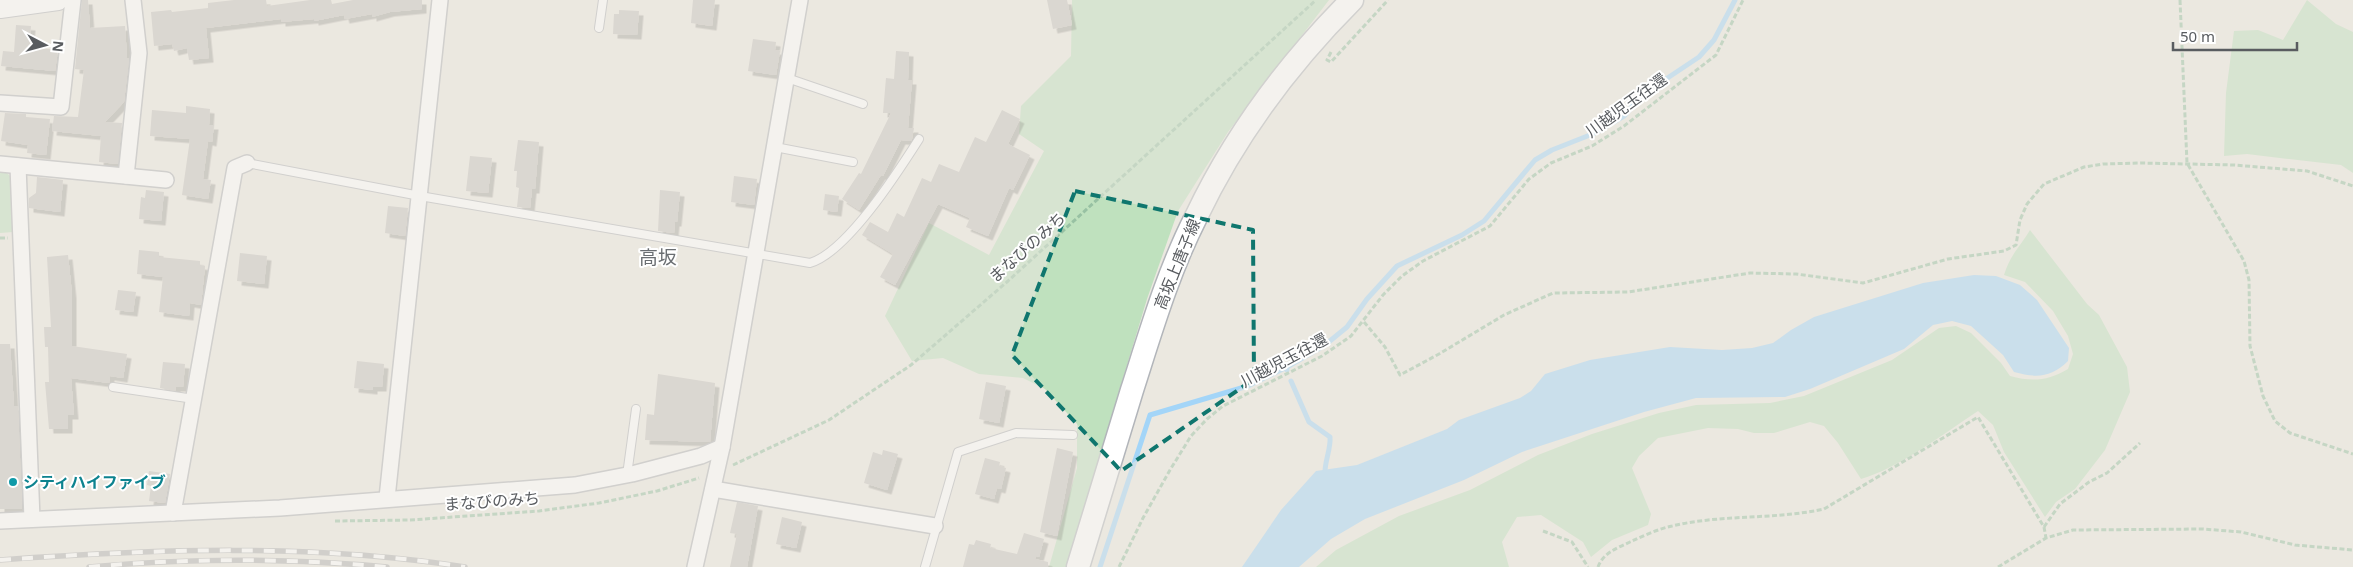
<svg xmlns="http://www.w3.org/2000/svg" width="2353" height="567" viewBox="0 0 2353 567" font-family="'Noto Sans','Noto Sans JP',sans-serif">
<defs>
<filter id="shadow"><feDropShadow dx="4.5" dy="4.5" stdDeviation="0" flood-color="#0004"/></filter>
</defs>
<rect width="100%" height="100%" fill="#ebe8e0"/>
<g fill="#bfe1be">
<path d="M1072,0H1329L1228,132L1178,211L1147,299L1066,567H1049L1077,468V424L1045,389L1023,378L979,374L943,358L912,361L885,316L929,223L989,255L1044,151L1019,134L1021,106L1071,56Z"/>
<path d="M2307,0L2336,24L2353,32V173L2341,165L2289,159L2247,154L2224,156L2226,93L2234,31L2258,30L2283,40Z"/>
<path d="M0,170H4L10,176L13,232L0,233Z"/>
<path d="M2030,230L2087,304L2099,315L2127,367L2130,392L2105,450L2075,489L2056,502L2045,517L2004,452L1993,425L1978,411C1945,433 1897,469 1861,479L1838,443L1824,426L1810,422L1774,433H1754L1738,429L1708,428L1658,438L1639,456L1632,468L1651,514L1648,525L1612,540L1591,557L1583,542L1541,515L1517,517L1502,542L1509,567H1316L1336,550L1399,516L1470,490L1538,455L1592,434L1659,413L1696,405L1770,403L1804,396L1892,360L1939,328L1956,326L1971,333L2001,363L2010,376C2032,382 2048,381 2068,369L2073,354L2068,336L2053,311L2025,282L2004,275C2010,255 2020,247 2030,230Z"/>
</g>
<path fill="#a3d5f8" d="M1974,275L1996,276L2020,285L2037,300L2069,348L2068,361C2051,378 2036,378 2014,372L2003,355L1971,326L1952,321L1933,325L1904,349L1810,389L1785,397L1696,398L1644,412L1522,452L1464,480L1365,519L1331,539L1299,567H1242L1281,510L1316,471L1357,465L1447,429L1459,420L1520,398L1531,391L1545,374L1590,360L1670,347L1722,350L1752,348L1773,343L1791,330L1814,317L1923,283Z"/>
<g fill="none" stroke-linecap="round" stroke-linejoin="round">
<g stroke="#a3d5f8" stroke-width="5">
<path d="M1287,370V367L1325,345L1347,327L1367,299L1397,266L1462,235L1484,221L1535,160L1552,150L1595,133L1624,116L1648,88L1663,81L1699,57L1714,40L1735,0"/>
<path d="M1291,381L1309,422L1330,437C1331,450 1324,462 1325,475"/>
<path d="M1100,567L1150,415L1248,386L1287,367"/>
</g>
</g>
<g fill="#c6c3be" filter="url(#shadow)">
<path d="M82,0H88L90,28L125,26L127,58L129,59L124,102L105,122L122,123L118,164L99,162L101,136L52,131L54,116L78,117L84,70L75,69Z"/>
<path d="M234,0H266L267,6L310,0H331L332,4L353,0H422V9L390,12L372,17V14L345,19L344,15L314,21V19L281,22V19L206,28L209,58L189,60L187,48L174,51L172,44L154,46L151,12L171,10L172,12L208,8V3Z"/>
<path d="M693,0H715L712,26L691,23Z"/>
<path d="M1047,0H1067L1072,25L1053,29Z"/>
<path d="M619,10L639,11L637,35L613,34L614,14H619Z"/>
<path d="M16,25L31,26L29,47L58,50L55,71L1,66L3,51L14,52Z"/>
<path d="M753,39L776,42L775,50L780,51L776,75L748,71Z"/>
<path d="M896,51L909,52L908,80H912L908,128H914L912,139L911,141L901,140L883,176L881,175L859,210L842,199L859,173L861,174L891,113H883L886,78L894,79Z"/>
<path d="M186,106L210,109L209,125H214L212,142L208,141L203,179L211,180L208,199L182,195L190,139L150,136L152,110L186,113Z"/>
<path d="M1002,110L1020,119L1008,144L1030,155L1013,190L1009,188L988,236L966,227L970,218L938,204L895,285L880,277L893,254L862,235L870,222L888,232L897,213L904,217L922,178L931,182L939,164L959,172L975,137L986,142Z"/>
<path d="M5,113L26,114V117L50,119L46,155L27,153L28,145L1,141Z"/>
<path d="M518,140L539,142L535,189H532L530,208L517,207L519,188L516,187L517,171H514Z"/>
<path d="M470,156L492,158L488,193L466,191Z"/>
<path d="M734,176L757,179L754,205L731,202Z"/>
<path d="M37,177L63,180L60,212L29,208V198L36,193Z"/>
<path d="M146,190L164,192L161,221L139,219L141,197L145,198Z"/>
<path d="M660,190L680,192L677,222H675L674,233L658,231Z"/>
<path d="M825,194L839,196L837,212L823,210Z"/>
<path d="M388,206L408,208L405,236L385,233Z"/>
<path d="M139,250L159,252V257L200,261V265L205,266L201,305L190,303L189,316L159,312L163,277L137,274Z"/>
<path d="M240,253L267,256L264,284L237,281Z"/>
<path d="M68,255L72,294V346L127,354L123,378L110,376L109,383L71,378L74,415H68V429H49L45,382H49L48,347H45L44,327H51L47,257Z"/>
<path d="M118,290L136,292L133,312L115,310Z"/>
<path d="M0,344H10L14,406H18L22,509H0Z"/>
<path d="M357,361L384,364L382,387H373V390L354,388Z"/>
<path d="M163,362L185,364L183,387H176L175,391L160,388Z"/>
<path d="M658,374L715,383L710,442L645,440L647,414L654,415Z"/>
<path d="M986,382L1006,386L999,423L979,419Z"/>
<path d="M1057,448L1073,452L1057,536L1040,532Z"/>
<path d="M883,450L898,454L887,490L864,483L873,452L882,455Z"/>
<path d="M985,458L1000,462L999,466L1006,468L1001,489L997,488L994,499L975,494Z"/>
<path d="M149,471L170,474L165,503L149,501L151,486L147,485Z"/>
<path d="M737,502L758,506L747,567H730L737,534L730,533Z"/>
<path d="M782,517L802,522L796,548L776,544Z"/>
<path d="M1024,533L1044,539L1039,557L1036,556L1035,559L1048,562V567H963L969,544L974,545L976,540L991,544L990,548L1017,554Z"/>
</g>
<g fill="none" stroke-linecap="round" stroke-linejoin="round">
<defs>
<g id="service">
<path d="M599,28L603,0"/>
<path d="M787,78L863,104"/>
<path d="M775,147L853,162"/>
<path d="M247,163L420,196L810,263C847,252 898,172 919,139"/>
<path d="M113,387L194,399"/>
<path d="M627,475L636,409"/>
<path d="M925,567L958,452L1016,433L1073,435"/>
</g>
<g id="minor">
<path d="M0,103L61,107L73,0"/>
<path d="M0,164L166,180"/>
<path d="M18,166L32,519"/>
<path d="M126,176L139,53L133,0"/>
<path d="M713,489L935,526"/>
<path d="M387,498L440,0"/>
<path d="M173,513L235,168L247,163"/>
<path d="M0,521L280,508L575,485L632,474L701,456L722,447"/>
<path d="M695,567L722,447L800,0"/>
</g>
<path id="tertiary" d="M0,8L58,0"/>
<path id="secondary" d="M1078,567C1096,508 1114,449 1132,390C1151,331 1168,272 1196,217C1234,137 1289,63 1352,0"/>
</defs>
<use href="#service" stroke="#b1b3b7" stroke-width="10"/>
<use href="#minor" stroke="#b1b3b7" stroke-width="18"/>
<use href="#tertiary" stroke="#b1b3b7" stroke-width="22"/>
<use href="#secondary" stroke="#b2b5ba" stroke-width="25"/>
<g stroke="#98c1a3" stroke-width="3" stroke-dasharray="5 2.5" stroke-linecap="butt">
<path d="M2180,0L2187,163L2244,261L2249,280L2250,346L2263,396L2275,421L2290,433L2353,454"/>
<path d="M1331,52L1327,60L1331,62L1388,0"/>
<path d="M0,238H8"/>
<path d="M1364,322L1385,347L1400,375L1439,354L1504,315L1553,293L1628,292L1750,273L1796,274L1863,283L1948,259L2004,251L2016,245L2020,220L2027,204L2044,184L2084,167L2103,164L2141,163L2234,165L2307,171L2353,186"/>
<path d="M733,465L829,420L911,365L1008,281L1316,0"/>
<path d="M335,521L410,520L539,511L599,503L657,491L699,478"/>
<path d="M2044,527L2060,504L2089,482L2107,473L2140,443"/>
<path d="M1543,531L1572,542L1588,567"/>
<path d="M1119,567L1143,518L1170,470L1191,436L1207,419L1223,406L1322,356L1351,336L1383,295L1402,276L1423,261L1490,226L1529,179L1551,163L1592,146L1624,126L1716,55L1743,0"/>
<path d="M1598,567C1603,553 1617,548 1630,542C1643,536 1658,529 1672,526C1722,514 1774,520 1824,509L1978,417L2044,527L2046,538"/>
<path d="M1998,567L2046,538L2073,530L2203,529L2241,532L2295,545L2353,550"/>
</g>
<use href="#service" stroke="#fff" stroke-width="8"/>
<use href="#minor" stroke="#fff" stroke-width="15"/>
<use href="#tertiary" stroke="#fff" stroke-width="20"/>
<use href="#secondary" stroke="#fff" stroke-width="22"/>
<defs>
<g id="rail">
<path d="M0,560C156,549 310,543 465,567"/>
<path d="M89,567C188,558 288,558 387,567"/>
</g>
</defs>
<use href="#rail" stroke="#b1b2b2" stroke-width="5.5"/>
<use href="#rail" stroke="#fff" stroke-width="4" stroke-dasharray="11" stroke-linecap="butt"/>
</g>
<path d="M0 0H2353V567H0ZM1075,191L1253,230L1254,379L1121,471L1012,355Z" fill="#ebe8e0" fill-opacity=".55" fill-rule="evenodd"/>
<path fill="none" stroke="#0f766e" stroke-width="4" stroke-dasharray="10 6" stroke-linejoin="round" d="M1075,191L1253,230L1254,379L1121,471L1012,355Z"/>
<circle fill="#0f9aa8" stroke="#fff" stroke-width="2" cx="13" cy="482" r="5"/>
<g text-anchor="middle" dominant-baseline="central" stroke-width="4" stroke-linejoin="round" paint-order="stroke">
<g font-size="16" fill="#595c60" stroke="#fff">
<text transform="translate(1626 105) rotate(-36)">川越児玉往還</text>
<text transform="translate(1027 247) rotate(-42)">まなびのみち</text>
<text transform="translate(1177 264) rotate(-68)">高坂上唐子線</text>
<text transform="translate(1284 360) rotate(-28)">川越児玉往還</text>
<text transform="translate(492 501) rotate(-4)">まなびのみち</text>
</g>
<g font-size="16" font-weight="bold" fill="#0d838f" stroke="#fff" text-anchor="start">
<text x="23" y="482">シティハイファイブ</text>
</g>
<g font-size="19" fill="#6a6e72" stroke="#fff">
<text x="658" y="257">高坂</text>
</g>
</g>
<g transform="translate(45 45) rotate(96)" stroke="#ffffff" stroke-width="4" paint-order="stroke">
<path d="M0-4L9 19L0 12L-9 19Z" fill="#595c60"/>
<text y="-8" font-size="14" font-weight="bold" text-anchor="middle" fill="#595c60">N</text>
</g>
<path d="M2173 42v8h124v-8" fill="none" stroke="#595c60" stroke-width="2.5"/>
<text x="2180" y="42" font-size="15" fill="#595c60" stroke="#ffffff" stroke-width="4" paint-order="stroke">50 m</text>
</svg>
